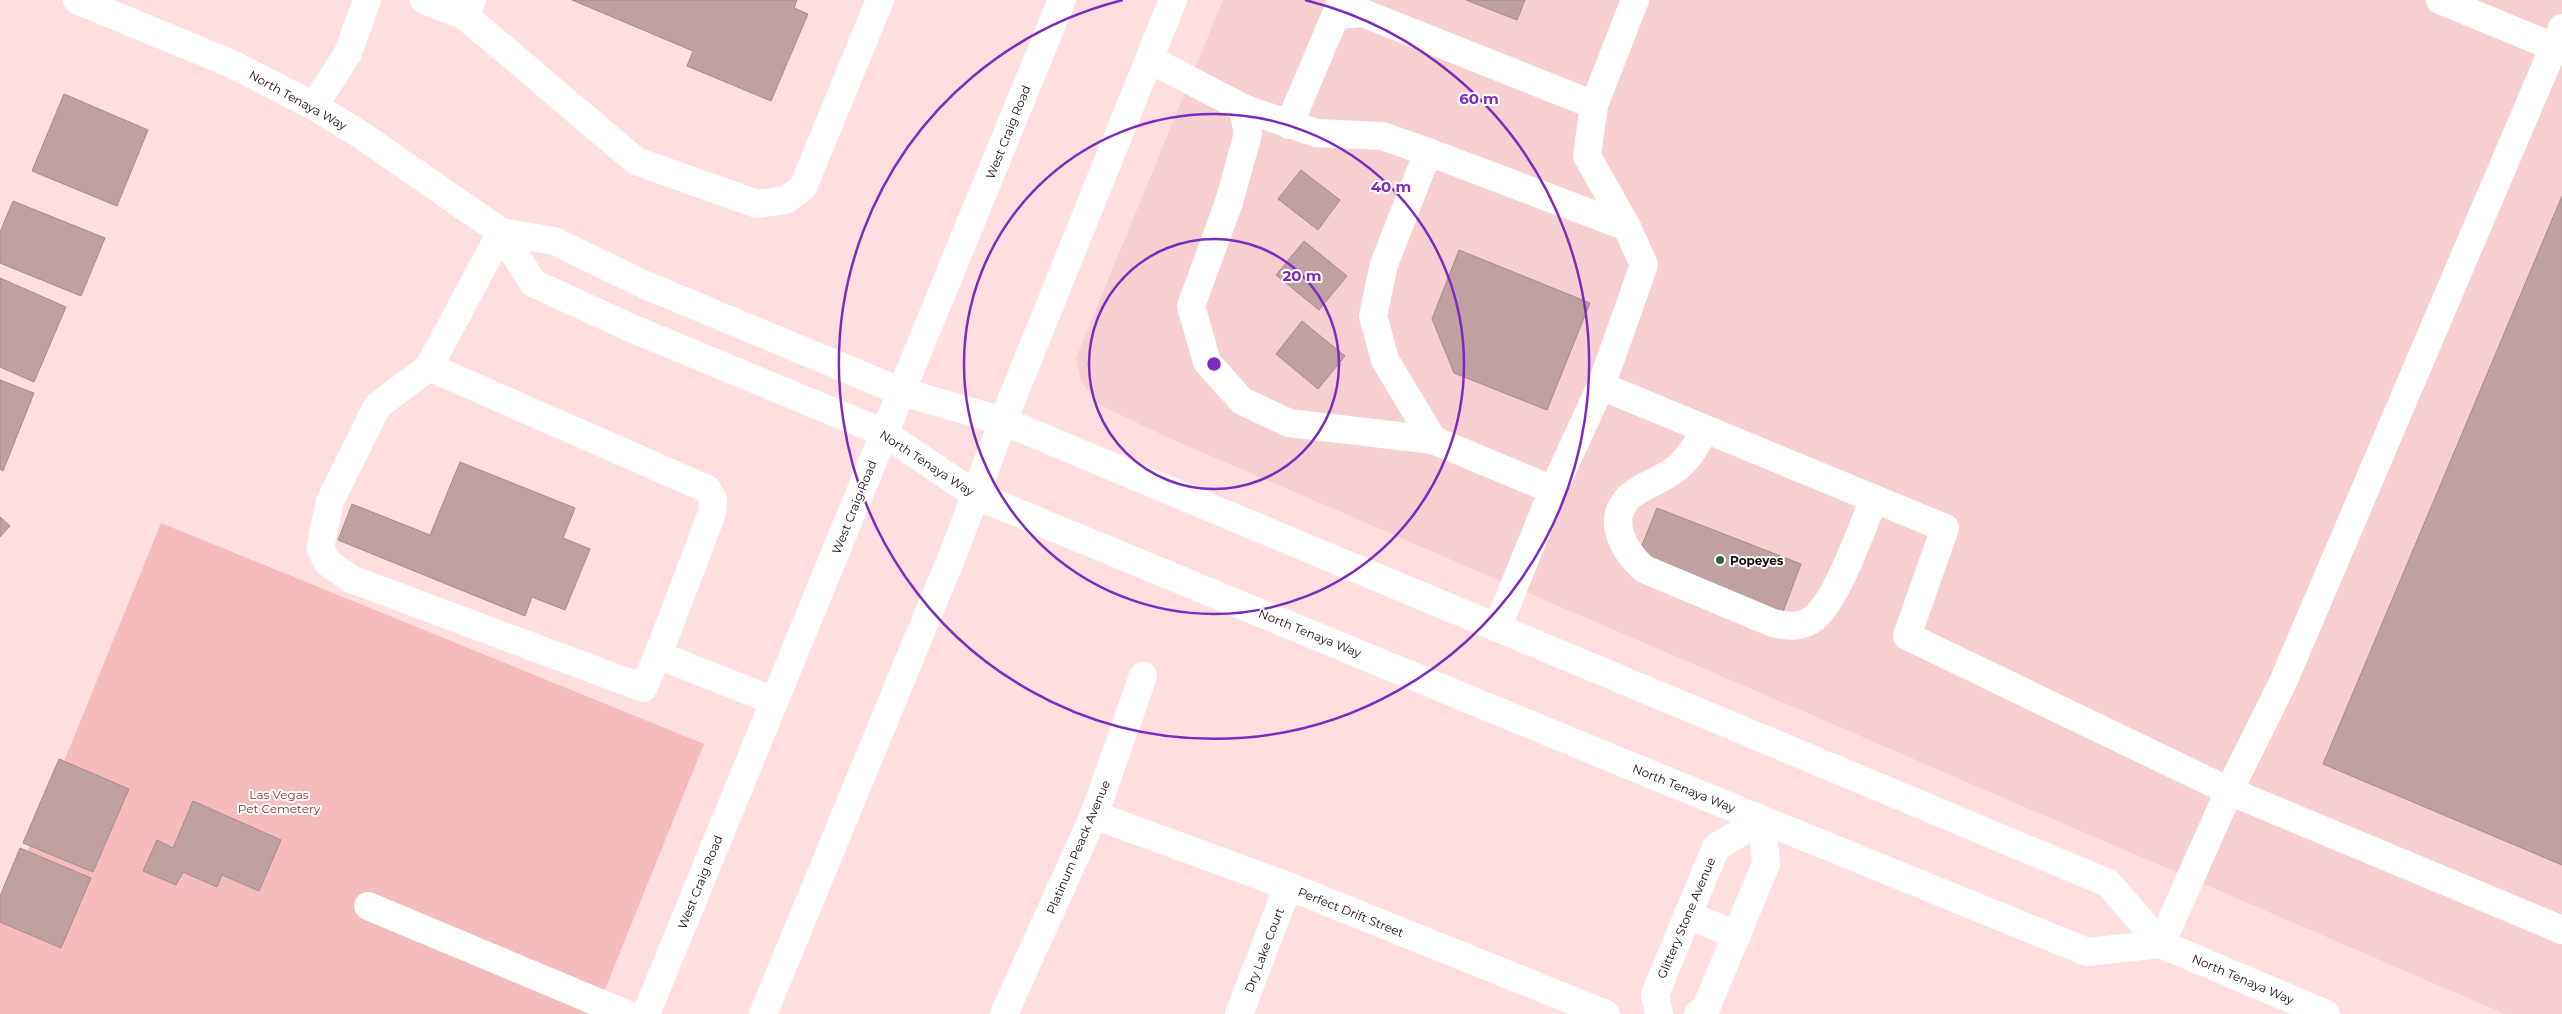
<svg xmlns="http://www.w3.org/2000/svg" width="2562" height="1014" viewBox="0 0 2562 1014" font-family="Montserrat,sans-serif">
<rect width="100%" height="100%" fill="#fededf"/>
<path fill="#f6cfd0" d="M1223,0H2562V1014H2505L1169,438L1098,404L1081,381L1076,358Z"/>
<path fill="#f6bbbd" d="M161,523L704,744L595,1014H0V919Z"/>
<g fill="#bfa1a2" stroke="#a78a8b">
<path d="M572,0H797L794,8L808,14L771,101L687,66L693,51Z"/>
<path d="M1466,0H1525L1517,20Z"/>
<path d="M64,94L148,130L117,206L32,171Z"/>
<path d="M1301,170L1340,200L1318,230L1278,199Z"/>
<path d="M2562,196V865L2323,764Z"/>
<path d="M13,201L105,238L81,296L0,263V232Z"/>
<path d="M1304,241L1347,276L1319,310L1276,275Z"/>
<path d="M1459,250L1590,303L1547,410L1454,373L1432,319Z"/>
<path d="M0,278L66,307L34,382L0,367Z"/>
<path d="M1302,321L1345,356L1318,389L1276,354Z"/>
<path d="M0,380L34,393L3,471L0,469Z"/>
<path d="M460,462L575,508L563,538L590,549L565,610L532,597L525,616L338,540L352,504L430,535Z"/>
<path d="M1657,508L1801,564L1783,612L1638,555Z"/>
<path d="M0,517L10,526L0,537Z"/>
<path d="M59,759L129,789L93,872L23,843Z"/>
<path d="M193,801L281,840L259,891L222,875L217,887L183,872L176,885L143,871L157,840L173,848Z"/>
<path d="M20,848L91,878L61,948L0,922V896Z"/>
</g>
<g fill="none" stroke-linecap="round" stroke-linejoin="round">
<g stroke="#fff" stroke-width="28">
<path d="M424,0L465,16L472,0"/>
<path d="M2440,0L2554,47"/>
<path d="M1336,15L1363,13L1594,105"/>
<path d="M465,16L636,161L757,204L786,200L803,187L880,0"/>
<path d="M1149,59L1243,108L1248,134L1229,202L1191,306L1207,362L1242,401L1289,423L1433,440L1553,490"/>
<path d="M314,106L348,53L367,0"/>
<path d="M1243,108L1316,133L1382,136L1428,152"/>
<path d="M1289,125L1342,0"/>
<path d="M501,232L429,367L707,489L713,500L712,513L658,655L774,701"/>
<path d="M429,367L377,406L330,501L320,548L328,563L351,579L643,688L658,655"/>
<path d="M1601,386L1945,528L1907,636L2229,791L2562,930"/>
<path d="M1705,430C1697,444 1690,457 1677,468C1663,480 1640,486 1628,498C1606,522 1625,552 1644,569L1773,623C1786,626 1797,628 1810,621C1835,607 1862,527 1874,499"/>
<path d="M1433,440L1385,360L1373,316L1384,264L1428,152L1627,227"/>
<path d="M1497,628L1553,490L1601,386L1644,265L1627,227L1587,156L1594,105L1635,0"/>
<path d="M1094,815L1288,886L1606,1014"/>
<path d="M368,906L626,1014"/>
<path d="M1687,915L1737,935"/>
<path d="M2161,944L2229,791L2283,682L2562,28"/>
<path d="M1004,1014L1094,815L1143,676"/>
<path d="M1239,1014L1288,886"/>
<path d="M1659,1014L1655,994L1716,847L1762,820L1766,864L1706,1008L1698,1014"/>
</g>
<g stroke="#fff" stroke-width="28">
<path d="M77,0L232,64L314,106L361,135L501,232L533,283L631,328L884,433L977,496L1650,774L2087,952L2161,944"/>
<path d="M501,232L554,241L643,284L902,392L1003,421L2108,883L2161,944L2326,1014"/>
<path d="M646,1014L1062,0"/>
<path d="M763,1014L955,549L1003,421L1173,0"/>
</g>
</g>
<g fill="none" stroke="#7b2cbf" stroke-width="2.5">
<circle cx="1214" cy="364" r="125"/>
<circle cx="1214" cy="364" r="250"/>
<path d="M1305 0A375 375 0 1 1 1123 0"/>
</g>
<circle fill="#28634e" stroke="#fff" stroke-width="2" cx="1720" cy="560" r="5"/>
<g text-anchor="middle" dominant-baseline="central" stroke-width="4" stroke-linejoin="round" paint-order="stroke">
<g font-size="12" fill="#160c0c" stroke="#fff">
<text transform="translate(298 100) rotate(29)">North Tenaya Way</text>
<text transform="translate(1008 132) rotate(-68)">West Craig Road</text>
<text transform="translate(927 463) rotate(33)">North Tenaya Way</text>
<text transform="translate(854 507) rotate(-68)">West Craig Road</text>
<text transform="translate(1310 633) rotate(22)">North Tenaya Way</text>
<text transform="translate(1684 788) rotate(22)">North Tenaya Way</text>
<text transform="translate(1078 847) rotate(-67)">Platinum Peack Avenue</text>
<text transform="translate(700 882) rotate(-68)">West Craig Road</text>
<text transform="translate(1351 912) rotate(22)">Perfect Drift Street</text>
<text transform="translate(1686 918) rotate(-67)">Glittery Stone Avenue</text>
<text transform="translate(1264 950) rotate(-69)">Dry Lake Court</text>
<text transform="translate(2243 979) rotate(23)">North Tenaya Way</text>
</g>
<g font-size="12" font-weight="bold" fill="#160c0c" stroke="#fff" text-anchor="start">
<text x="1730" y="560">Popeyes</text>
</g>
<g font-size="12" fill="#872f3a" stroke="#fff">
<text x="279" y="794">Las Vegas<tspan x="279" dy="14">Pet Cemetery</tspan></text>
</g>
</g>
<circle cx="1214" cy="364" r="8" fill="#7b2cbf" stroke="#fff" stroke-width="2.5"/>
<g font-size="15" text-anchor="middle" font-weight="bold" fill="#7b2cbf" stroke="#fff" stroke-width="4" stroke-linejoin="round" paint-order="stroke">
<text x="1479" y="104">60 m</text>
<text x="1391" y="192">40 m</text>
<text x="1302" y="281">20 m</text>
</g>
</svg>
